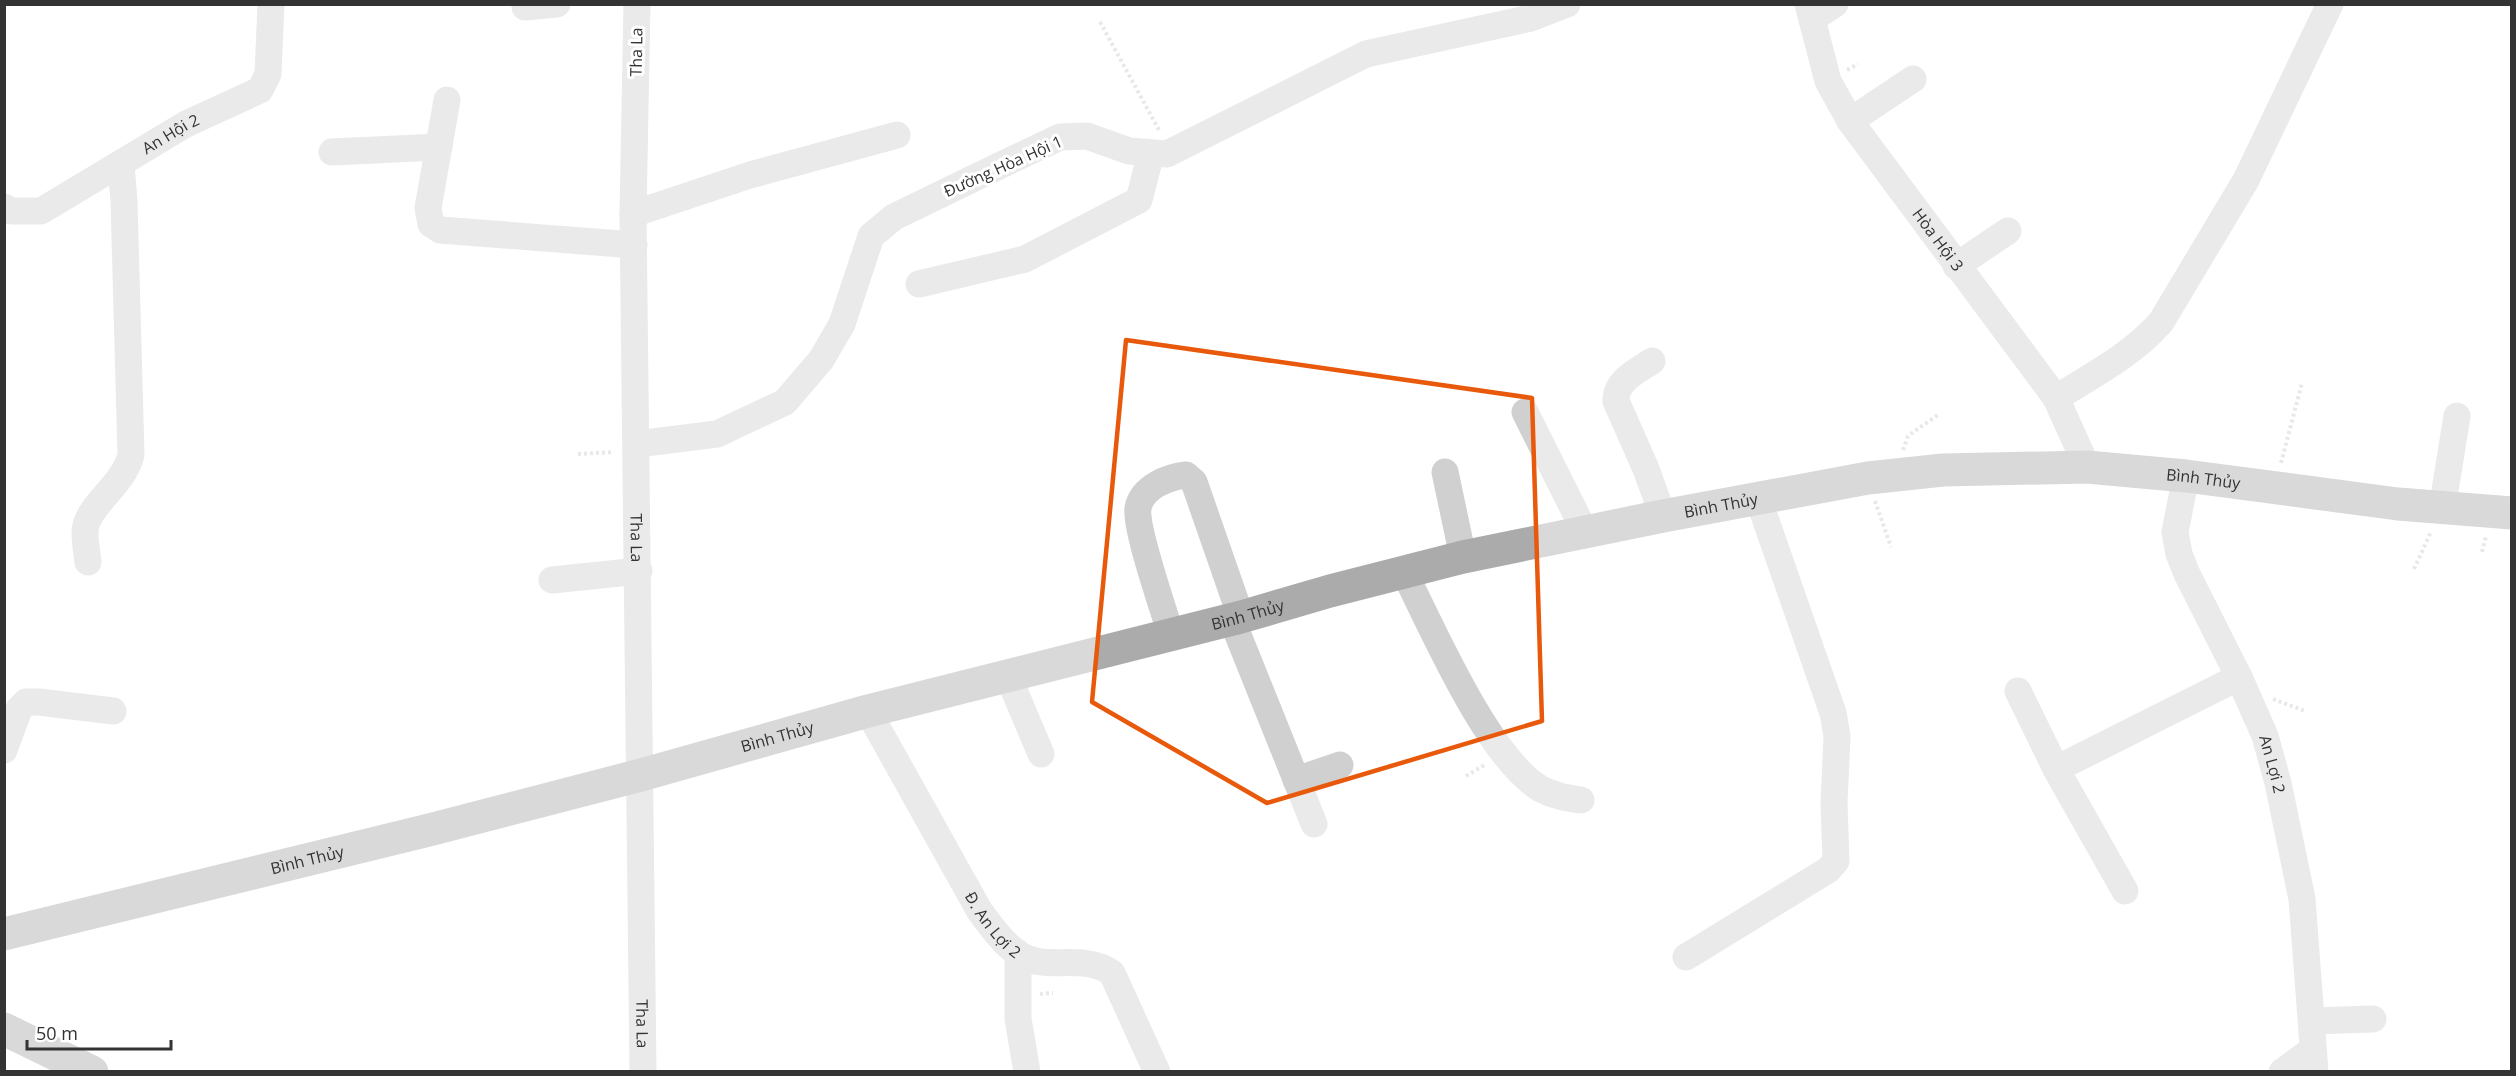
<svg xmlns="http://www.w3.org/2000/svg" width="2516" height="1076" viewBox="0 0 2516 1076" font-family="'Open Sans',sans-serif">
<rect width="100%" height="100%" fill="#fff"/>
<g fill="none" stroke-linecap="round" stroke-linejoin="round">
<g stroke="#cdcdcd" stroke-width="4" stroke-dasharray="3 3" stroke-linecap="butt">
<path d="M1100,22L1159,130"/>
<path d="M1847,70L1858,64"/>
<path d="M1903,450L1908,436L1939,414"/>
<path d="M578,454L614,452"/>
<path d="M2281,463L2302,383"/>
<path d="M1875,501L1891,547"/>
<path d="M2482,552L2486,536"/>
<path d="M2414,569L2431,532"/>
<path d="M2273,699L2305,711"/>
<path d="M1466,776L1486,764"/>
<path d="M1040,994L1053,993"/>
</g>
<g stroke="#d0d0d0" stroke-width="27">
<path id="s1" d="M637,4L633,214L643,1072"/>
<path id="s2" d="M1808,4L1828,81L1850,121L2056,398L2087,467"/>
<path d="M525,7L557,4"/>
<path d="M1812,19L1835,4"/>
<path d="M447,100L428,208L431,224L440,230L634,245"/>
<path d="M1850,121L1913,79"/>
<path d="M332,152L439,147"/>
<path id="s3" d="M4,207L11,211H41L186,124L260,90L268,74L271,4"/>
<path d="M633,214L750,175L897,135"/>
<path d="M1956,266L2008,231"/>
<path d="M919,284L1025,259L1139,200L1151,153"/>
<path d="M1652,361C1637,371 1615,381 1616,401L1646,469L1663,516"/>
<path d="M2056,398C2093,375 2132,355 2161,322L2246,180L2330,4"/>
<path d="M1525,412L1585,532"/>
<path d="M637,444L717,434L785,402L821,360L842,324L871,236L894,217L999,166L1060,137L1087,136L1129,151L1167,154L1366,54L1531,18L1567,4"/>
<path d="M1445,472L1463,557"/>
<path id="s4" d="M2186,476L2175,532L2179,554L2187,574L2239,677L2265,736L2278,783L2302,899L2315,1072"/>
<path d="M2442,509L2457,416"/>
<path d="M88,562C87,551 83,536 86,525C93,501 123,485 131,455L124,201L121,164"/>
<path d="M1404,572C1433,629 1488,758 1541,789C1554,796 1567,798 1581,800"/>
<path d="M552,580L639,571"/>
<path d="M1232,620L1314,824"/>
<path d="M1171,635C1164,610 1135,529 1138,508C1142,487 1168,477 1186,475L1194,482L1241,617"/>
<path d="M1008,676L1041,754"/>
<path d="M2018,691L2056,769L2125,891"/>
<path id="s5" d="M868,711L979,910C990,925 1002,942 1017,953C1045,973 1082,952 1112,973L1157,1072"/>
<path d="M4,750L19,709L26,702H39L113,711"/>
<path d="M2056,769L2239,677"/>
<path d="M1296,780L1340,765"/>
<path d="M1018,953V1019L1027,1072"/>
<path d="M1686,957L1828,870L1836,861L1834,803L1837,736L1833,713L1758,498"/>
<path d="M2312,1021L2373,1019"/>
<path d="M2282,1072L2313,1049"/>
</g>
<g stroke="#ababab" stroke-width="33">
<path id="s6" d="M4,934L429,830L641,775L868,711L1241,617L1330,591L1463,557L1663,516L1868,478L1943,470L2087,467L2186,476L2398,504L2512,513"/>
<path d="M4,1029L92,1072"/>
</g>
</g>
<path d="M0 0H2516V1076H0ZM1126,340L1532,398L1542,721L1267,803L1092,702Z" fill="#fff" fill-opacity=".55" fill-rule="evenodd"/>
<path fill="none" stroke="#e8590c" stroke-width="4.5" stroke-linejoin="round" d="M1126,340L1532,398L1542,721L1267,803L1092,702Z"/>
<g text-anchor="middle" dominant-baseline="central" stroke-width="6" stroke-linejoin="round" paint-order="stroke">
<g font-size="16" fill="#333" stroke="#fff">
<text transform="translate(636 52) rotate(-89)">Tha La</text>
<text stroke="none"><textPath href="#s3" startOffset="189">An Hội 2</textPath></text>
<text transform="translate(1003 166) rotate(-24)">Đường Hòa Hội 1</text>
<text stroke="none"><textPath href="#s2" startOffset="273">Hòa Hội 3</textPath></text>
<text stroke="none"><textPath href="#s6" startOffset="2256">Bình Thủy</textPath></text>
<text stroke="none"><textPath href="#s6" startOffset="1770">Bình Thủy</textPath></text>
<text stroke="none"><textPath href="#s1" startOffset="534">Tha La</textPath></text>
<text stroke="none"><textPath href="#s6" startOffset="1284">Bình Thủy</textPath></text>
<text stroke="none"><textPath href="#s6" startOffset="798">Bình Thủy</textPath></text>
<text stroke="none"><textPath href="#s4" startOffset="310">An Lợi 2</textPath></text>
<text stroke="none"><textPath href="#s6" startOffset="312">Bình Thủy</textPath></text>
<text stroke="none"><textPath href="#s5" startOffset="248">Đ. An Lợi 2</textPath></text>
<text stroke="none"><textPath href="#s1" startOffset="1020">Tha La</textPath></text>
</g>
</g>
<rect width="2516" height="1076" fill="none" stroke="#333333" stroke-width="12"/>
<path d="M27 1040v9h144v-9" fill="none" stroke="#333333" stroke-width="3"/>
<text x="36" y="1040" font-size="18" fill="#333333" stroke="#ffffff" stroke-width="4.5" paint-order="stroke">50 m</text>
</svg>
